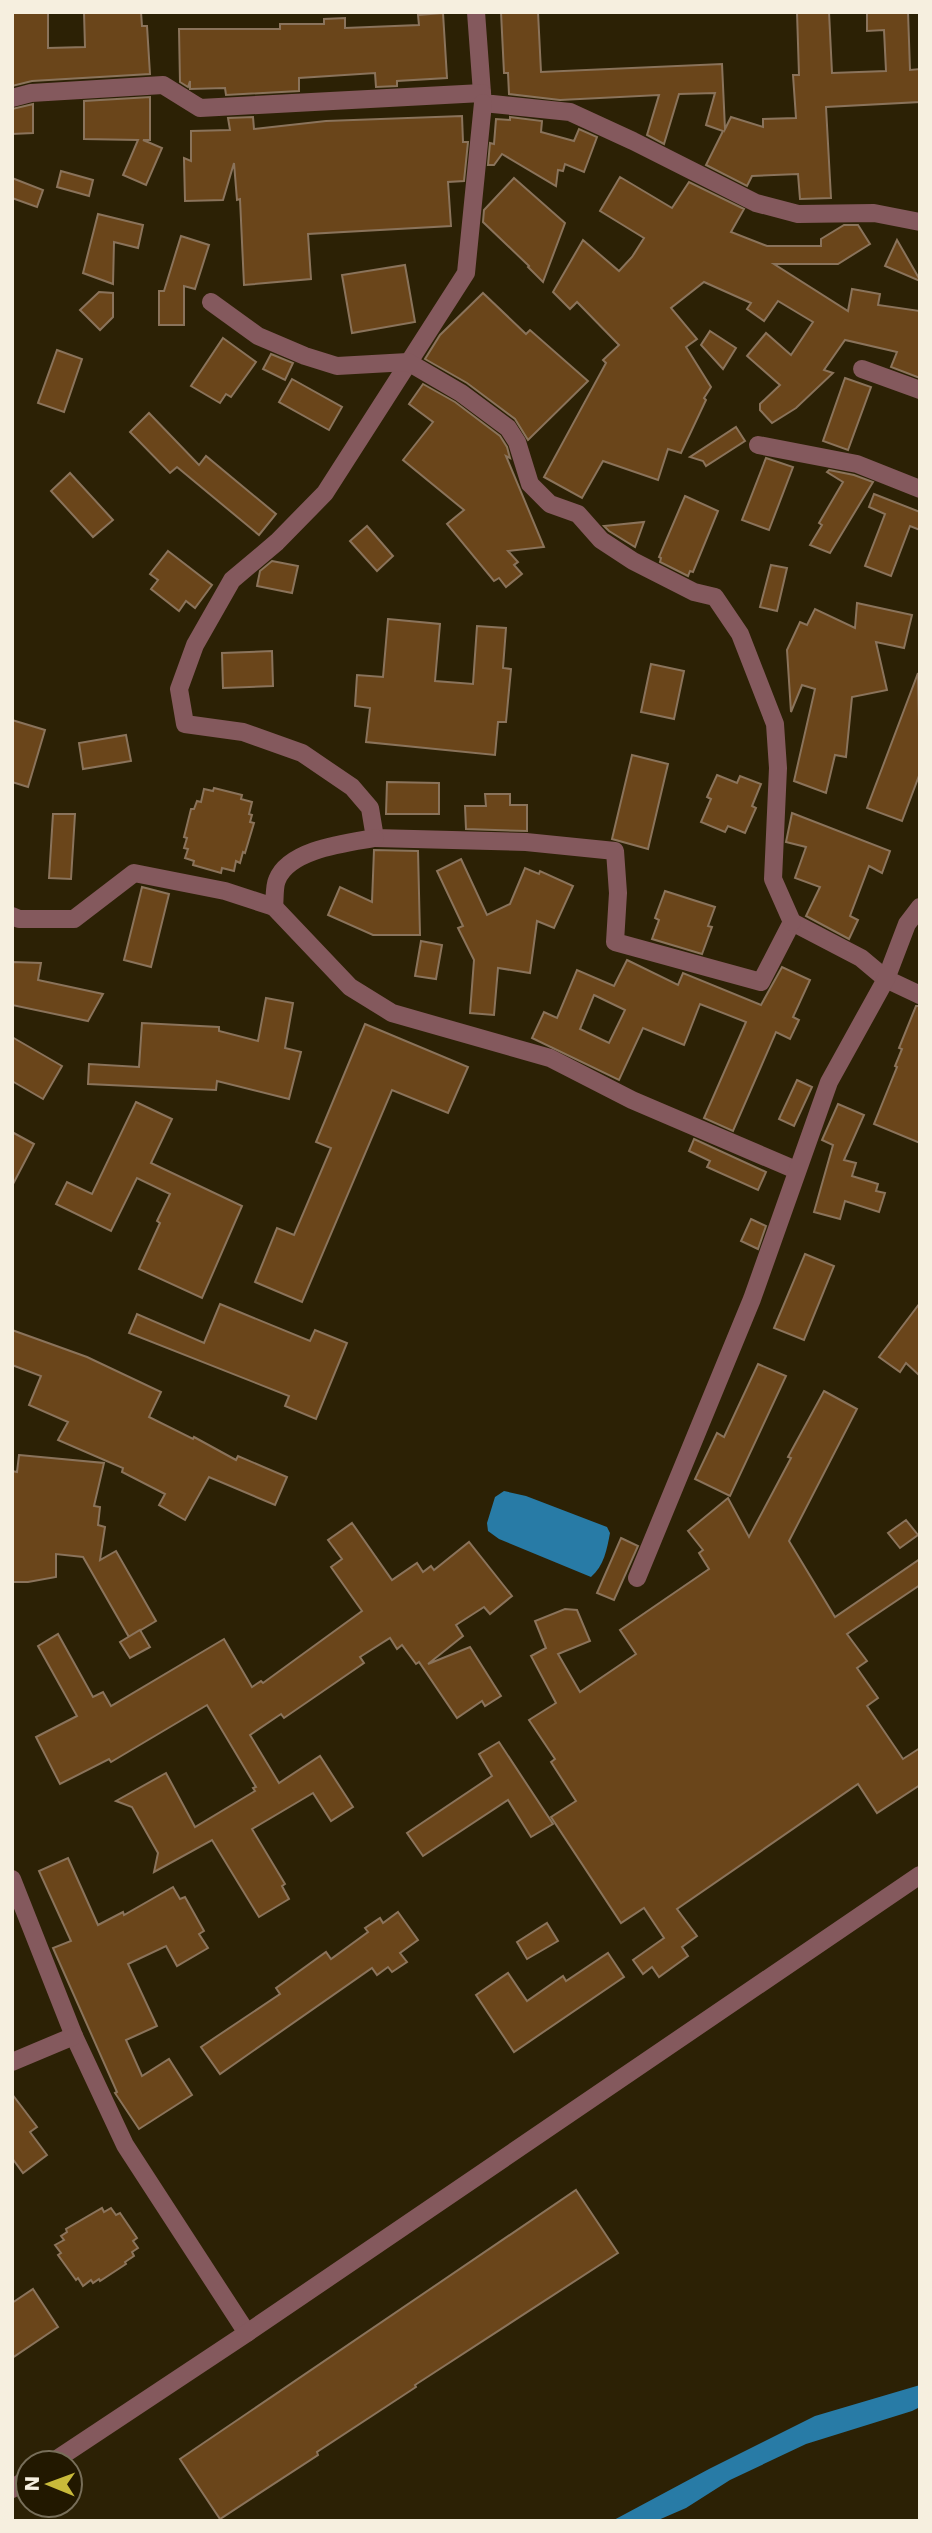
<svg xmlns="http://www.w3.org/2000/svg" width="932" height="2533" viewBox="0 0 932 2533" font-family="'DejaVu Sans',sans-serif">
<rect width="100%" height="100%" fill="#2c2105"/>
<g fill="#287ba6">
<path d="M504,1491L526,1496L607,1527L610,1533C607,1549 604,1566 591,1577L499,1539L488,1531L487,1523L495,1497Z"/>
<path d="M920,2385V2407L912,2411L806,2444L730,2480L686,2508L656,2521H612L709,2469L815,2416Z"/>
</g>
<g fill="#6a451a" stroke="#8a735b" stroke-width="2" fill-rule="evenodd">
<path d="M12,12H48V48L85,47L84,12H141L142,26H147L150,74L32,81L12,86Z"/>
<path d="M501,12H538L541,72L722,64L725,129L731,117L763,127V119L796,118L793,75H799L797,12H829L832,73L886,71L884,30L867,31V13L908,12L910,70L920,69V102L826,107L831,198L800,199L798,174L752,176L747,186L706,165L723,131L706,125L715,93L679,94L664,144L647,135L659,95L560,100L509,94L508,73H504Z"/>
<path d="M443,13L447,78L397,81V86L376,87L375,73L299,78V91L226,95L225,88L190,89V81L188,87L180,82L179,29H280V24H324V19L345,18V28L419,25L418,15Z"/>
<path d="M150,97V140H143L162,148L146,185L123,175L138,140L84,139V101Z"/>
<path d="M33,104V133L12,134V109Z"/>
<path d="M462,116L463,142H468L464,181L448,182L451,226L308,234L311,279L244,285L240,199L237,200L234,163L223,200L185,201L184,158L191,161V131L230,130L228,118L253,117L254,129L326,121Z"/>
<path d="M510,117L542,121L541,132L574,141L579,129L597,137L584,172L565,164L563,171L558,170L556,186L502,154L494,165H488L490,143L494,144L496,119L510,120Z"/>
<path d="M61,171L93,180L89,196L57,187Z"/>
<path d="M620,177L672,208L689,182L744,209L731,232L767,246H821V239L844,225H858L870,244L838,264H774L848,311L852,289L880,294L878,305L920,311V378L891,367L897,352L845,340L824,370L833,373L796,408L772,423L760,410V404L780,385L747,356L766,333L791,355L813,322L778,301L764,321L747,309L751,303L704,282L671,308L697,339L686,347L711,387L704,398L706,400L681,453L668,449L658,480L603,461L582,498L544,477L606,363L603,360L619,345L577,302L570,309L553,292L583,240L619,271L632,257L644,238L600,211Z"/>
<path d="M12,178L43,190L37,207L12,198Z"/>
<path d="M514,178L565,223L543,282L528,267L529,266L483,222L484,210Z"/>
<path d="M98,214L143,225L138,248L114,242L113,284L83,273Z"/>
<path d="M181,236L209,245L195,289L184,286V325H159V291H164Z"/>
<path d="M897,240L920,280V281L885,266Z"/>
<path d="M405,265L415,322L352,333L342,275Z"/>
<path d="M99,292L113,293V317L100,330L80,310Z"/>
<path d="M483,293L526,334L530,330L588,381L528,440L515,419L467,383L425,359L440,335Z"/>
<path d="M710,331L736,348L723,369L701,345Z"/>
<path d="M223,338L256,362L231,397L226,394L220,403L191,386Z"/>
<path d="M57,350L82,359L64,412L38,403Z"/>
<path d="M271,354L293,363L285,380L263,369Z"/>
<path d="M845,378L871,387L848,450L823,441Z"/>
<path d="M292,379L342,407L329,430L279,402Z"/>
<path d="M423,384L455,402L500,436L507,447L510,458L506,456L544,547L508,551L518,562L514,565L522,574L506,587L499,578L494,581L447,524L464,510L403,460L433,422L409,404Z"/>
<path d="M149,413L199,465L206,456L276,514L259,535L177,467L170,473L130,432Z"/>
<path d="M736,427L745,441L706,466L703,461L690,457Z"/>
<path d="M766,458L793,467L769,530L742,520Z"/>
<path d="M829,470L854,475L873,482L830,553L810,545L822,525L819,523L843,482L827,472Z"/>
<path d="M70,473L113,520L93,537L51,491Z"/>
<path d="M874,494L920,512V530L910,526L891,576L865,566L885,514L869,507Z"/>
<path d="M685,496L718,511L693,572L690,571L688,576L660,562L661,558L659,557Z"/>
<path d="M644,522L635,547L609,531L604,526Z"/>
<path d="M367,526L393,556L377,571L350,541Z"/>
<path d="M168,551L212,585L195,608L186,601L179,611L151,589L158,580L150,574Z"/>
<path d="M272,561L298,566L292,593L257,586L260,571Z"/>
<path d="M771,565L787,568L777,611L760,607Z"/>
<path d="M857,603L912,615L904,648L876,642L887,690L852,697L846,757L835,755L826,793L794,781L815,689L802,685L791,712L787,650L800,622L807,625L815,609L855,628Z"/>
<path d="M388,619L440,624L435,681L473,684L477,626L506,628L503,668L511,669L506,722H498L495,755L366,742L370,708L355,706L357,675L383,677Z"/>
<path d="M272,651L273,686L223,688L222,653Z"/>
<path d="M651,664L684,671L674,719L641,712Z"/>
<path d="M918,673L920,773L902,821L867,808Z"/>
<path d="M12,720L45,730L28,787L12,782Z"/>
<path d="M126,735L131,761L83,769L79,743Z"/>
<path d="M632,755L668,764L648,849L612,839Z"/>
<path d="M717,775L737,783L740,776L761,784L752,806L756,808L745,833L728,826L725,832L701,822L711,799L707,797Z"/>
<path d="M387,782L439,783V814H386Z"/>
<path d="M214,788L242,795L241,799L252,802L249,814L252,815L250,822L254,823L245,853L243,852L240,863L236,861L234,871L222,868L221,873L193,865L194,861L185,858L188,849L184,848L187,838L184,837L191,809H194L197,801L201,802L204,789L213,791Z"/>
<path d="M485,794H510V805H527V831L466,829L465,806H486Z"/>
<path d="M792,813L890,851L882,873L869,866L850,916L858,920L849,939L806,916L820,887L795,878L806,847L786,842Z"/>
<path d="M53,814H75L71,879L49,878Z"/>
<path d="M374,850L418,851L420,935H373L328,915L340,887L372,902Z"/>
<path d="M461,859L487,915L510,904L525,868L539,874L540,871L573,886L554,928L537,921L530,973L498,968L494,1015L470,1013L474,960L458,928L463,926L437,871Z"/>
<path d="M142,887L169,894L151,967L124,960Z"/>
<path d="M665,891L715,907L708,926L712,927L702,954L652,939L659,920L655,918Z"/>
<path d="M421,941L442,945L436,979L415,976Z"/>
<path d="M627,960L678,985L683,973L761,1005L782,967L810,980L793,1017L799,1020L790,1039L776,1032L733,1131L704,1118L746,1022L700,1004L684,1045L643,1028L619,1080L532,1038L544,1012L557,1018L577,970L614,986ZM594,995L625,1010L609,1043L580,1029Z"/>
<path d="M12,962L41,963L38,980L103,994L88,1021L12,1005Z"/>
<path d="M266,998L293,1003L285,1048L301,1052L289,1099L217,1081L216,1090L88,1084L89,1064L139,1067L142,1023L219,1027V1031L258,1041Z"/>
<path d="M916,1006H920V1143L874,1124L897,1067L895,1066L902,1049L899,1048Z"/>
<path d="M365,1024L468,1067L448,1113L392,1090L302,1302L255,1282L277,1228L294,1235L331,1148L316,1142Z"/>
<path d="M12,1037L62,1066L43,1099L12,1081Z"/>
<path d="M797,1080L812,1087L794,1126L779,1119Z"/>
<path d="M136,1102L172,1119L151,1163L242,1206L202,1298L139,1269L160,1223L157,1221L170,1194L137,1178L111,1231L56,1204L67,1182L92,1194Z"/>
<path d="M838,1104L864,1115L844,1160L856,1163L852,1176L878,1184L876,1191L885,1193L879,1212L845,1201L840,1219L814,1212L833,1145L822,1140Z"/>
<path d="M12,1132L34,1144L12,1186Z"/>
<path d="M694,1139L766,1172L758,1190L707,1167L710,1161L689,1151Z"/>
<path d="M751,1219L766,1226L758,1249L741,1241Z"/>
<path d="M805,1254L834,1266L804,1340L774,1328Z"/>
<path d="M920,1303V1376L906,1363L900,1372L879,1357Z"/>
<path d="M220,1304L310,1341L315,1330L347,1343L316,1419L285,1406L289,1396L129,1333L137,1314L204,1343Z"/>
<path d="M12,1330L87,1357L161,1392L149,1417L193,1439L194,1437L236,1460L238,1456L287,1477L275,1505L209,1477L185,1520L159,1505L165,1494L122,1472L123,1468L58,1440L68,1422L29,1405L41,1376L12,1365Z"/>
<path d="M758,1364L786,1376L730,1496L695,1479L717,1433L724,1437Z"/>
<path d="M824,1391L857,1409L789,1541L835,1617L920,1559V1585L847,1634L867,1661L857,1668L878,1698L867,1706L903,1759L920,1748V1785L877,1813L858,1784L677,1909L697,1936L682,1947L688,1956L659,1977L652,1967L643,1974L633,1960L664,1938L644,1908L621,1923L551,1817L576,1801L551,1762L555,1759L529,1720L556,1703L531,1656L546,1648L535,1621L565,1609L577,1610L590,1641L558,1654L580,1692L636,1654L620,1630L709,1569L699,1553L703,1550L688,1531L728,1498L749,1537L791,1458L788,1457Z"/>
<path d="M19,1455L104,1463L94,1506L100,1507L98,1525L105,1527L100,1560L116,1551L156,1621L129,1637L83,1557L56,1554V1577L28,1582H12V1471L17,1472Z"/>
<path d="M906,1520L918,1535L900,1548L888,1533Z"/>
<path d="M352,1523L392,1580L417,1563L423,1572L431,1566L434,1570L469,1542L512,1596L490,1614L484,1607L456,1625L463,1636L428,1664L470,1647L501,1696L485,1706L482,1701L457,1718L419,1662L416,1664L402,1645L397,1649L390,1638L360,1657L364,1663L284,1718L281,1714L250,1735L279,1783L320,1756L353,1807L331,1821L313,1793L252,1829L285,1884L282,1886L289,1899L259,1917L212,1840L154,1872L158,1853L132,1807L116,1801L166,1773L195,1827L255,1791L253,1788L256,1787L207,1705L111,1762L109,1759L60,1784L36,1737L77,1716L38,1646L58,1634L93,1697L103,1692L111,1706L224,1639L252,1687L261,1681L263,1683L362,1611L331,1567L342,1559L328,1540Z"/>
<path d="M621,1538L638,1546L614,1600L597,1593Z"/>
<path d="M140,1630L150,1647L130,1658L120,1642Z"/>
<path d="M499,1742L553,1824L531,1837L508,1800L423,1856L407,1833L492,1776L479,1754Z"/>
<path d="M68,1858L98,1925L123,1912L124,1915L173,1887L180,1899L185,1897L204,1931L199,1934L208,1948L177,1966L166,1946L128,1964L157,2026L126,2040L142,2076L169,2059L192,2095L139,2129L115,2093L117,2092L53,1948L71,1941L39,1871Z"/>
<path d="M398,1912L418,1940L400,1953L407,1962L392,1972L388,1967L377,1975L372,1968L220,2074L201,2047L280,1994L276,1988L326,1952L331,1959L368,1932L365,1928L380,1918L383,1923Z"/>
<path d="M547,1923L558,1941L527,1959L517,1942Z"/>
<path d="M608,1953L624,1977L514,2052L476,1995L508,1973L527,2001L563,1976L566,1981Z"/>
<path d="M12,2094L37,2127L30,2132L47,2155L23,2173L12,2158Z"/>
<path d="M576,2190L618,2253L415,2385L416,2387L317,2452L318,2455L220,2519L180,2459Z"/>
<path d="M102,2208L104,2212L111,2208L116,2215L120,2213L137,2238L133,2241L138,2248L132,2252L134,2256L125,2262L126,2264L100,2281L99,2279L93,2283L91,2280L83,2286L78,2278L76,2280L58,2255L61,2253L55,2245L64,2240L61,2236L67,2232L66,2229Z"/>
<path d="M33,2289L58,2327L12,2358V2303Z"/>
</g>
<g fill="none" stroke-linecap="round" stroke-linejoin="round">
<g stroke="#84595d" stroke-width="18">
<path d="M476,12L482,93"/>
<path d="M12,98L31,93L163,85L200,108L482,93L483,103L570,112L633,141L756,203L798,214L874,213L920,222"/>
<path d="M483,103L466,273L325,493L277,542L232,580L195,645L179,689L185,724L243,732L302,753L352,787L370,808L375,838L526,842L615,851L618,893L615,942L761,982L792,922L861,958L886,979L920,995"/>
<path d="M211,302L258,336L305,356L337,366L408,362L461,393L508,428L517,442L530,484L550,504L578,514L601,540L633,561L694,592L715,597L740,634L775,724L778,768L773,879L792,922"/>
<path d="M862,369L920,390"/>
<path d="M758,445L857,464L920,489"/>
<path d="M274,907L350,987L392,1013L550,1058L632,1100L796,1170"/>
<path d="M12,916L19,919H74L134,873L225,891L274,907C275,899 274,887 277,880C289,849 347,843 375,838"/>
<path d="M637,1578L752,1299L829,1082L886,979L907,924L920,907"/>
<path d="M12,1879L74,2036L125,2145L247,2333"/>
<path d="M12,2062L74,2036"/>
<path d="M51,2463L247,2333L920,1875"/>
<path d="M12,2489L28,2478"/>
</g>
</g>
<rect width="932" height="2533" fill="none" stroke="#f6efdf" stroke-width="28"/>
<g transform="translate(49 2484) rotate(271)"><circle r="33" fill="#221800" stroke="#776e59" stroke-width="2"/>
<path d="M0-5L12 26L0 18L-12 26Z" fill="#c9ba3a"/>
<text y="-10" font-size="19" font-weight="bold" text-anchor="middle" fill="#f6efdf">N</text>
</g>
</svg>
